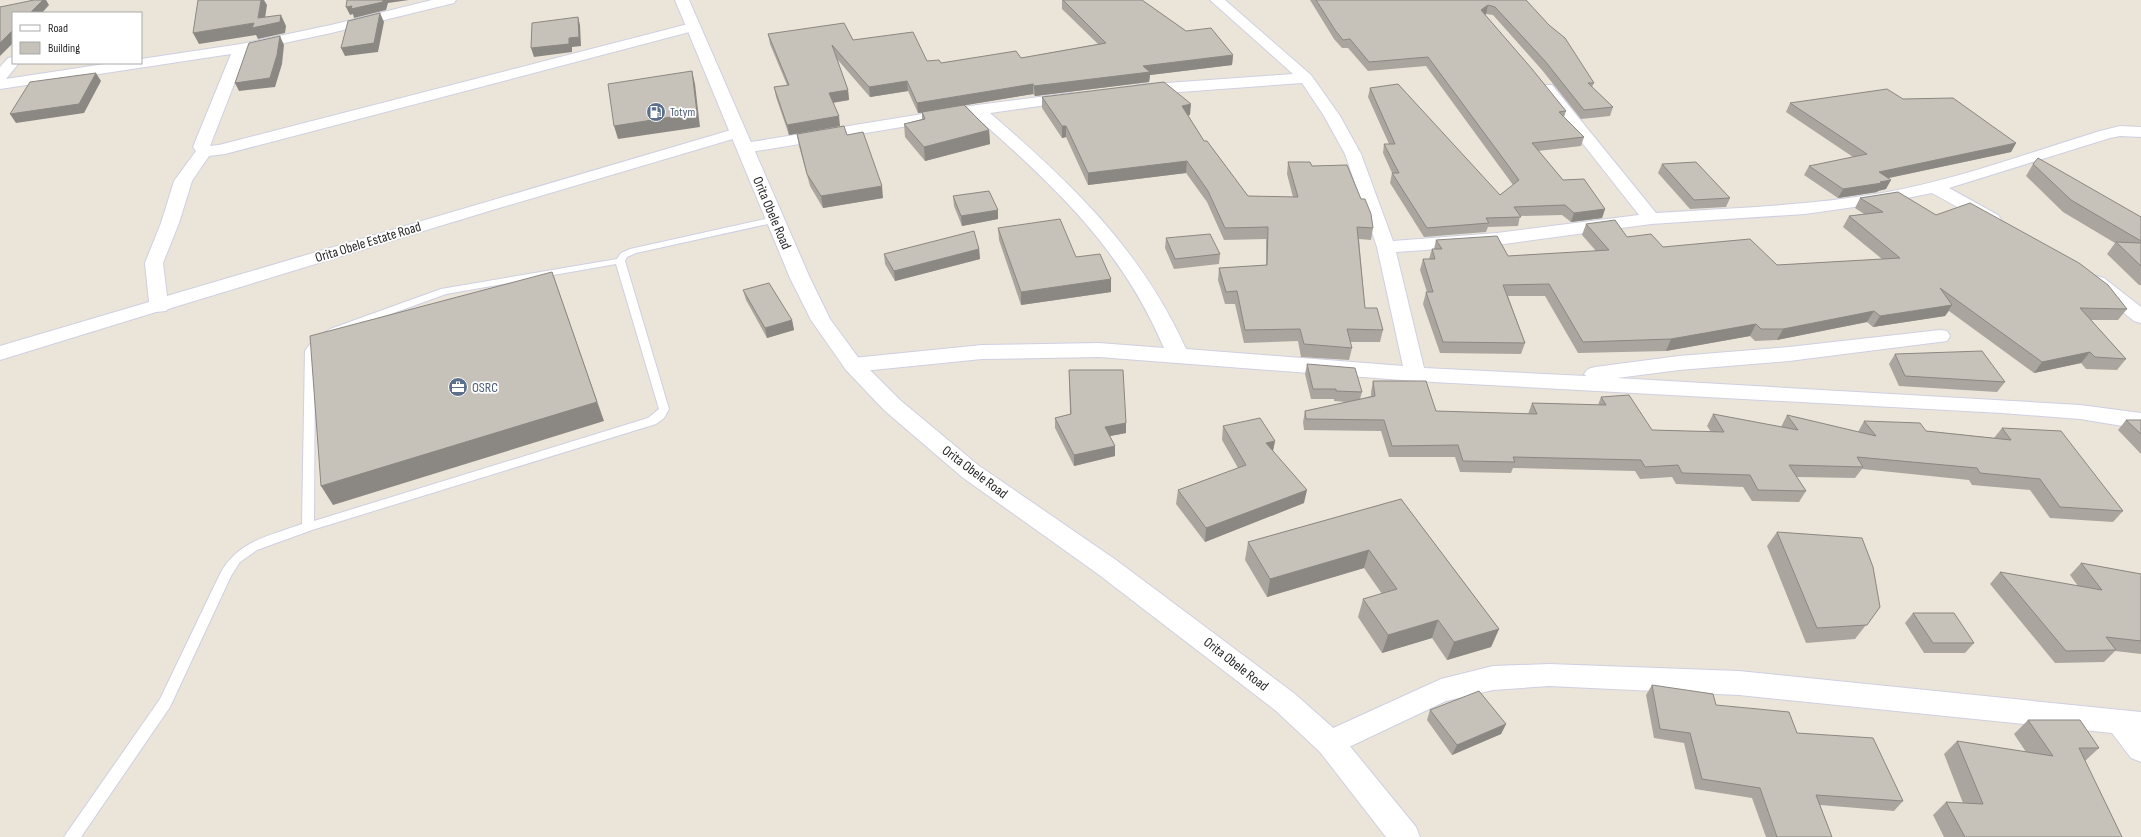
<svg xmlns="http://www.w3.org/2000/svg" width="2141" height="837" viewBox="0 0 2141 837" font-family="'Sofia Sans Condensed',sans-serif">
<rect width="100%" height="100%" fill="#ebe4d9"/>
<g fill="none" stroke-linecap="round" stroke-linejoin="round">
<defs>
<path id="lane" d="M774,217L778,220L777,222L636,253L627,257L625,261L669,409L664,418L656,424L312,530L257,550L240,562L231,576L170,707L81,837H64L160,699L220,574C237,541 269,536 302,524L305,351L313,340L330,329L441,289L617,259L621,253L630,249ZM616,264L659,409L648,418L314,521L315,351L321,344L338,333L446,294Z"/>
<g id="street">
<path d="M432,0H456L454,3L331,33L247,51L210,146L219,145L692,23L699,27L697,30L225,154L209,156L192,181L179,223L163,263L167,296L731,130H743L745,133L743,136L489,211L168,309L166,311L156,312L0,360V346L149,302L145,263L161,223L174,181L196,151L193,147L231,54L0,89V67L8,58L13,57V63H19L6,79L111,63H141V59L241,44L331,25Z"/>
<path d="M1210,0H1225L1311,75L1340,116L1361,154L1393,241L1497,233L1639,215L1539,88L1542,85H1552L1656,213C1731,208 1807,206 1882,193C1956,180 2028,153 2100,131L2120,126L2141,127V137L2120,136L2110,138L1949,188L1998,215L2001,219L1998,223L1992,224L1986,223L1932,193L1882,203L1805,214L1651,224L1497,245L1396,252L1424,368L1586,376L1584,374L1588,369L1595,367L1679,356L1789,347L1940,330L1947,331L1950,336L1947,341L1789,361L1679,370L1617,378L2080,405L2141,413V429L2080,419L2002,413L1415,381L1099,357L982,359L853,372L846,370L843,365L846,360L853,358L982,345L1099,343L1164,348C1121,247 1054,186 974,115L745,153L739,151L737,148L739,145L745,143L977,105L1071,93L1076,95L1079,98L1076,101L990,113C1072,184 1140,248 1186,349L1403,366L1377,247L1345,154L1324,116L1302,83L1139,95L1134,93L1131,90L1134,87L1139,85L1293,74Z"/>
<path d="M2097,276L2104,278L2141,307V323L2134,321L2090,286L2087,282L2090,278Z"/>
<path d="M1549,664L1739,671L2141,712V762L2131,758L2112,733L1739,695L1549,686L1493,690L1446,701L1330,756L1320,752L1316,743L1320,734L1441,679L1493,666Z"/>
</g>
<path id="secondary" d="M675,0H689L810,278L830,319L860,360L900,400L978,465L1116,560L1295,694L1340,734L1416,827L1420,837H1386L1320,752L1275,710L1098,574L962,477L884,410L846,370L811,320L790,278Z"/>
</defs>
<use href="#lane" stroke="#ced0e2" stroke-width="2"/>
<use href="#street" stroke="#ced0e2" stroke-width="2"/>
<use href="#secondary" stroke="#ced0e2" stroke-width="2"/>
<use href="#lane" fill="#fff" fill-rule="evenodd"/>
<use href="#street" fill="#fff" fill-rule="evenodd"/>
<use href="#secondary" fill="#fff" fill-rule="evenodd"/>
</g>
<g fill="#aaa69f">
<path d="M1062,0H1142L1186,31L1233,55L1232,65L1150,75L1149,82L1035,96L1033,94L965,105L989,130L990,144L925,161L905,137L904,124L922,119V113H918L908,91L870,97L837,59L848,90L849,100L833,103L840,126L789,135L776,97L774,87L787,85L770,44L768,34L853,40L927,61L941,63L1021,58L1098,44L1062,9Z"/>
<path d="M1310,0H1526L1594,83L1592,87L1613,107L1610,116L1581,119L1542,70L1493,15L1486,14L1485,15L1566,111L1564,117L1584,137L1581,146L1538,151L1563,180L1605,209L1602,218L1571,222L1562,215L1520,216L1518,226L1488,227L1486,232L1424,237L1390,183L1392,173L1383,153L1384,144H1389L1368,97L1370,88L1500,195L1513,185L1426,66L1368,71L1348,48H1342L1334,39Z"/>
<path d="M1042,97L1190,115H1188L1204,141L1248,196L1293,197L1287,174L1288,162L1312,166L1373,228L1371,240L1359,239L1365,308L1383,330L1380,342H1350L1352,348L1349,360L1301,357L1298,341L1244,343L1235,304H1225L1218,280L1219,268L1266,265V239L1224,240L1207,202L1186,173L1088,185L1066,137L1062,138L1042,108Z"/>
<path d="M1903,99L2016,143L2011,152L1889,178L1886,189L1878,191L1877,192L1838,198L1804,175L1809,166L1853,157L1786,112L1790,103Z"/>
<path d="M797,134L883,198L823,208L810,186L799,146Z"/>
<path d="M1662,164L1730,198L1726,207L1690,209L1658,173Z"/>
<path d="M2033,164L2141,217V285H2139L2107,254L2115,243L2063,212L2026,176Z"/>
<path d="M953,196L998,210V219L962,226L954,206Z"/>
<path d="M1860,198L1936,215L2127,309L2118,320H2091L2126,359L2117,370L2086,369L2081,363L2034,373L1949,311L1945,316L1873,327L1867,322L1777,340L1755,341L1750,336L1666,351L1578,353L1545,296H1508L1525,343L1521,354L1440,353L1423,304L1426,292H1427L1420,270L1423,259H1429L1432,249H1434L1436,240L1508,256L1596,251L1582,235L1586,224L1627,237L1663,247L1777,265L1882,259L1843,227L1849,216L1864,214L1855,208Z"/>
<path d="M998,228L1076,257L1111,279V292L1021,305L999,240Z"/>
<path d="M1166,238L1220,254L1219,264L1174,269L1165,248Z"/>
<path d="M979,249L980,259L895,281L885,264L884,254Z"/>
<path d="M743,290L792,320L794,330L767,338L746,300Z"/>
<path d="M1895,354L2005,382L1997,392L1899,386L1889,364Z"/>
<path d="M1307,364L1362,392L1360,399L1371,396V392L1373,381L1436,411L1528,414L1532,403L1598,405L1601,397L1652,430L1711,432L1707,426L1713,414L1781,427L1787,415L1858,432L1864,421L1926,431L1994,438L2002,428L2123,511L2113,522L2050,518L2030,490L1972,485L1969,480L1862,469L1855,478L1797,477L1806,491L1799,502L1752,501L1743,487L1676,484L1672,477L1640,479L1635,471L1513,468L1511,473L1460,472L1455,457H1389L1381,431L1304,430L1303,422L1305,411L1346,402L1334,401V399H1311L1305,374Z"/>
<path d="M1069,370L1126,423V433L1110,436L1115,446V456L1074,466L1055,428V418L1070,414Z"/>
<path d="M2126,420H2141V454L2118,430Z"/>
<path d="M1223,426L1275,441L1273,451L1304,503L1205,542L1176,504L1178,490L1238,468L1222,440Z"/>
<path d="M1401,499L1499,629L1491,647L1447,660L1432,638L1382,653L1358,617L1363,599L1382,594L1364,568L1267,597L1245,560L1248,542Z"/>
<path d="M1777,532L1880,607L1855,639L1806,643L1767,546Z"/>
<path d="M2081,563L2141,574V654L2115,651L2104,662L2055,663L1990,584L2000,572L2078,586L2070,575Z"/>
<path d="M1913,613L1974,643L1965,653H1924L1905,623Z"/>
<path d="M1652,685L1716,705L1797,733L1903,801L1894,811L1820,805L1832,837H1766L1752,798L1695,789L1684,743L1654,738L1646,695Z"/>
<path d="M1430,710L1506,724L1501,734L1452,755L1427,720Z"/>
<path d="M2028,720L2099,748L2085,761L2122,837H1944L1933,815L1946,802L1963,803L1944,754L1957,741L2026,752L2014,734Z"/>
</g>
<g fill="#8b8782">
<path d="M43,0H46L49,5L42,13H30Z"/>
<path d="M261,0H264L267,5L264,25L281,15L286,26L285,33L258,39L256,35L199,44L193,33L254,23L258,18Z"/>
<path d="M383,0H409L388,3L386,10L354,18L353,14L350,15L346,7Z"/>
<path d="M1488,5L1486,14L1479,19L1481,10Z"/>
<path d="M380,13L384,22L378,52L345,56L341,48Z"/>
<path d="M578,17L580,25L581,46L572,47V52L534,57L531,48L569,38Z"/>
<path d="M13,30V43L0,56V43Z"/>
<path d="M280,36L284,45L282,64L275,87L239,91L235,83Z"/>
<path d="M1233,55L1232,65L1150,75L1149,82L1035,96L1034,86L1143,66Z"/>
<path d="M692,71L695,84L700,127L618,139L614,126Z"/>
<path d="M96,73L101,81L84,113L16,123L10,114Z"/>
<path d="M907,81L908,91L870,97L869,87Z"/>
<path d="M1033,84V94L918,113L917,103Z"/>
<path d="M848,90L849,100L830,103L829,93Z"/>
<path d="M1191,104L1190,115L1181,117L1182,106Z"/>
<path d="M839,116L840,126L789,135L787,125Z"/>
<path d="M1062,126H1066V137L1062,138Z"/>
<path d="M989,130L990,144L925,161L924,147Z"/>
<path d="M2016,143L2011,152L1874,181L1879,172Z"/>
<path d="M1187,161L1186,173L1088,185V173Z"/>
<path d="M1891,180L1886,189L1878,191L1877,192L1838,198L1843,189Z"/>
<path d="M882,186L883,198L823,208L821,196Z"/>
<path d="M1605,209L1602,218L1571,222L1574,213Z"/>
<path d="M998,210V219L962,226L961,216Z"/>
<path d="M979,249L980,259L895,281L894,271Z"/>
<path d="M552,272L604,421L333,505L321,486Z"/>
<path d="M1111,279V292L1021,305V292Z"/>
<path d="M1952,305L1945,316L1873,327L1880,316Z"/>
<path d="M1874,311L1867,322L1777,340L1783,329Z"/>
<path d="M792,320L794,330L767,338L765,328Z"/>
<path d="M1756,324L1750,336L1666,351L1671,339Z"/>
<path d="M2090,352L2081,363L2034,373L2042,362Z"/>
<path d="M1126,423V433L1105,437V427Z"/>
<path d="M1275,441L1272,455L1266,443Z"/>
<path d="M1115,446V456L1074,466V455Z"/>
<path d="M1307,490L1304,503L1205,542L1206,528Z"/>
<path d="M1369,550L1364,568L1267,597L1270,579Z"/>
<path d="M1438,620L1432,638L1382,653L1388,635Z"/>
<path d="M1499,629L1491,647L1447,660L1454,642Z"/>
<path d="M1506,724L1501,734L1452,755L1457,745Z"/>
</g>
<g fill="#c6c1b9" stroke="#8b8782">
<path d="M34,0H43L30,13H13V30L0,43V7Z"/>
<path d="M198,0H261L258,18L281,15L280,22L252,28L254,23L193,33Z"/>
<path d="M347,0H383V2L351,9L352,6L346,7Z"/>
<path d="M1063,0H1142L1186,31L1211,28L1233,55L1143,66L1150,72L1034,86L1033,84L917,103L907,81L869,87L832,45L848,90L829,93L839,116L787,125L774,87L789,85L768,34L844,23L853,40L913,32L927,61L939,60L941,63L1016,51L1021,58L1106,43Z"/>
<path d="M1316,0H1526L1549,25L1565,38L1594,83H1588L1613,107L1584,110L1545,61L1495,7L1488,5L1481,10L1532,69L1566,111L1559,112L1584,137L1532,143L1563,180L1584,179L1605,209L1574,213L1565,205L1514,207L1521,217L1486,218L1489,223L1427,228L1392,173H1399L1384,144H1395L1370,88L1398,84L1500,195L1519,180L1428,57L1369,62L1350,39L1343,40L1335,30Z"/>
<path d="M380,13L374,43L341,48L348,21Z"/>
<path d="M578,17L579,37L569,38V44L531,48L532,23Z"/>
<path d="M280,36L277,55L270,78L235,83L249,43Z"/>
<path d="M692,71L697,113L614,126L608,84Z"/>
<path d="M96,73L79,104L10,114L30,82Z"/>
<path d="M1164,82L1191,104L1182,106L1204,141H1207L1248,196L1298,197L1288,162H1310L1312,166L1347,165L1361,199H1365L1371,214L1373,228L1357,227L1365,308H1377L1383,330L1347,329L1352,348L1304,344L1300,329L1245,330L1237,291L1226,292L1219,268L1267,265L1268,227L1225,228L1208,191L1187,161L1088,173L1066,126H1062L1042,97Z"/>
<path d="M1887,89L1903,99L1953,98L2016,143L1879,172L1891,180L1880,182L1882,183L1843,189L1809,166L1867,154L1790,103Z"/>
<path d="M964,105L989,130L924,147L904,124L925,119L922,112Z"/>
<path d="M844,126L847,135L863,132L882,186L821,196L807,174L797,134Z"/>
<path d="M2038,158L2141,217V241L2071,200L2033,164Z"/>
<path d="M1696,162L1730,198L1694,200L1662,164Z"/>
<path d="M989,191L998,210L961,216L953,196Z"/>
<path d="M1898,192L1936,215L1970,203L2079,263L2108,285L2127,309L2080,308L2126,359L2095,357L2090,352L2042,362L1940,288L1952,305L1880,316L1874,311L1783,329H1761L1756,324L1671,339L1583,342L1549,284L1503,285L1525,343L1443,342L1426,292H1433L1423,259H1435L1432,249H1442L1436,240L1497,236L1508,256L1609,250L1586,224L1615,220L1627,237L1651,234L1663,247L1750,239L1777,265L1900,258L1849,216L1883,212L1860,198Z"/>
<path d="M1060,219L1076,257L1100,254L1111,279L1021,292L998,228Z"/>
<path d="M974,231L979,249L894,271L884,254Z"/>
<path d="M1210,234L1220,254L1175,259L1166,238Z"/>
<path d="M2116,242L2141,243V266Z"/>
<path d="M552,272L597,402L321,486L310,336Z"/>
<path d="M769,283L792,320L765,328L743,290Z"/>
<path d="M1982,351L2005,382L1905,376L1895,354Z"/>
<path d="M1307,364L1355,368L1362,392L1336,391V389H1313Z"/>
<path d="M1069,370H1123L1126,423L1105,427L1115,446L1074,455L1055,418L1071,414Z"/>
<path d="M1373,381H1426L1436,411L1537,414L1532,403L1606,405L1601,397L1629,395L1652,430L1724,432L1713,414L1798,430L1787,415L1876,436L1864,421L1920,423L1926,431L2011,440L2002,428L2061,431L2123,511L2060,507L2040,479L1980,473L1977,468L1857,457L1863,467L1789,465L1806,491L1758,490L1750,475L1682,473L1678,465L1645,467L1641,460L1513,457L1515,462L1463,461L1458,445L1392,446L1384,420L1306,419L1305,411L1375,396Z"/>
<path d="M1260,418L1275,441L1266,443L1307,490L1206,528L1178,490L1246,465L1223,426Z"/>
<path d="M2126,420H2141V434Z"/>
<path d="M1401,499L1499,629L1454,642L1438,620L1388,635L1363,599L1397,589L1369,550L1270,579L1248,542Z"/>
<path d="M1777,532L1862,538L1873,567L1880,607L1867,625L1817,628Z"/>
<path d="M2081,563L2141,574V641L2106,637L2116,650L2066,651L2000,572L2102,590Z"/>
<path d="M1913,613H1954L1974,643H1933Z"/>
<path d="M1652,685L1713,694L1716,705L1789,712L1797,733L1873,738L1903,801L1816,795L1832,837H1777L1760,788L1702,779L1690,733L1660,729Z"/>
<path d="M1479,691L1506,724L1457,745L1430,710Z"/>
<path d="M2028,720H2080L2099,748H2079L2122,837H1965L1946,802L1983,804L1957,741L2053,756Z"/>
</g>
<defs>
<symbol id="fuel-disc" viewBox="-11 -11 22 22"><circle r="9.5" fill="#5c6f8a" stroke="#fff"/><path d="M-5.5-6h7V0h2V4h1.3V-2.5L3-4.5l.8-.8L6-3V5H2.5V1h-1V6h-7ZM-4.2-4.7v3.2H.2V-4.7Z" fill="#fff"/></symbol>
<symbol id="office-disc" viewBox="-11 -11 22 22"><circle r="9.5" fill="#5c6f8a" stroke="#fff"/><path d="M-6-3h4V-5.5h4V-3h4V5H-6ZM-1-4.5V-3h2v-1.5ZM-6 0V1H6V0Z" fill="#fff"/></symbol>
</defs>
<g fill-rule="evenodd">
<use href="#fuel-disc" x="645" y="101" width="22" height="22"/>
<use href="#office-disc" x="447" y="376" width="22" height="22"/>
</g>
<g text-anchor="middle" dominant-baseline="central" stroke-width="3.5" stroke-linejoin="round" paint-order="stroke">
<g font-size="12" fill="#4e5e75" stroke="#fff" text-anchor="start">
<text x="670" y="112">Totym</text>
</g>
<g font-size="14" fill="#282828" stroke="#fff">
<text transform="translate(772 213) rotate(67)">Orita Obele Road</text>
<text transform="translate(368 242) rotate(-17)">Orita Obele Estate Road</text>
<text transform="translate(975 472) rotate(37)">Orita Obele Road</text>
<text transform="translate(1236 664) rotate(38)">Orita Obele Road</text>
</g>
<g font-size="14" fill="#4e5e75" stroke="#fff" text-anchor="start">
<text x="472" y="387">OSRC</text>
</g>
</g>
<rect x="12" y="12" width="130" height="52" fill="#ffffff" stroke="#a9a9a9"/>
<rect x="20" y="25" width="20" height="6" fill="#ffffff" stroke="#a9a9a9"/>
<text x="48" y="32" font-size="12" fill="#282828">Road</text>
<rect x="20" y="42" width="20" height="12" fill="#c6c1b9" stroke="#a9a9a9"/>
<text x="48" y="52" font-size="12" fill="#282828">Building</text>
</svg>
